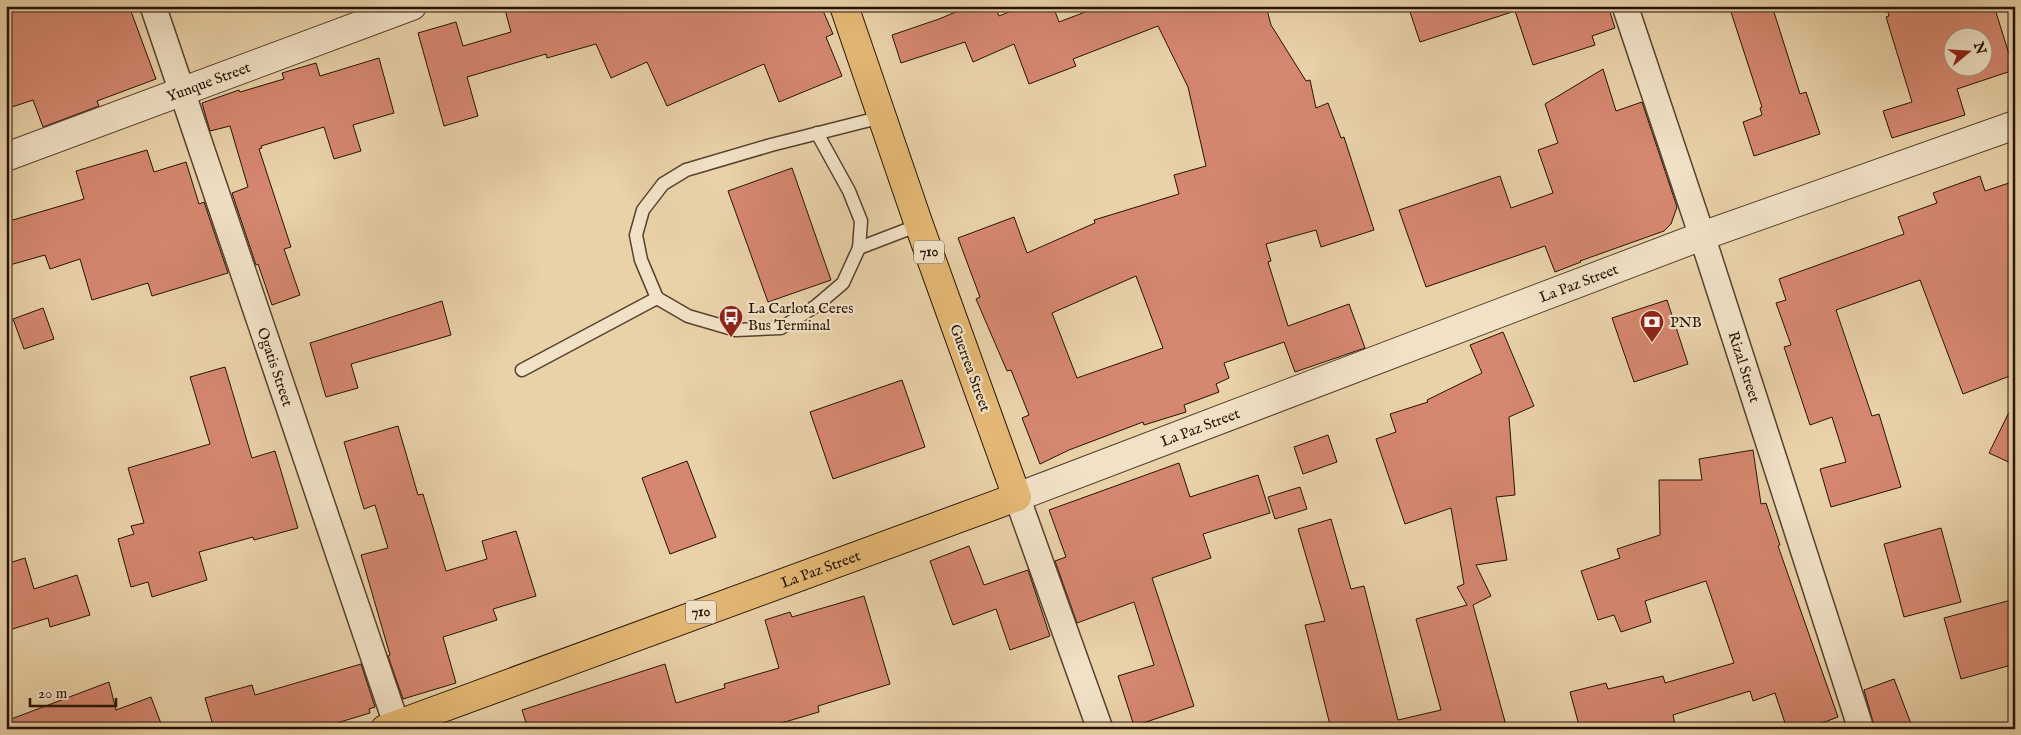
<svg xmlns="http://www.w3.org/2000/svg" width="2021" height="735" viewBox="0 0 2021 735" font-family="'IM FELL English',serif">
<rect width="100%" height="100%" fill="#e9d1a8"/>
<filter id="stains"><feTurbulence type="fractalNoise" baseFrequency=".004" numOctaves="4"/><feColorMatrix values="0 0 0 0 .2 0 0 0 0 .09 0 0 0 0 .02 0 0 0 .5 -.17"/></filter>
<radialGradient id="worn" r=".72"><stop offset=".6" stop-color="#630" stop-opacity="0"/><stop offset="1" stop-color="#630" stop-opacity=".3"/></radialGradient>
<g fill="#d5876f" stroke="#251306" fill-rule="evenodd">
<path d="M6,6H129L156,79L97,101L99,106L43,127L33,100L6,109Z"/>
<path d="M504,6H821L833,34L826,37L842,76L779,102L764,64L667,106L647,62L611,78L596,44L547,58L546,54L467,77L478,116L444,126L418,33L456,22L463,46L511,32Z"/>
<path d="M970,6H995L999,16L1024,6H1053L1059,22L1101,6H1266L1271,25L1306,81L1310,80L1316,108L1328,103L1341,138L1344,137L1374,230L1321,247L1316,230L1266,244L1271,261L1268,262L1288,326L1349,304L1365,348L1295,372L1284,342L1224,363L1229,378L1216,384L1219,392L1184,405L1186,412L1144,425L1143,422L1069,450L1040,464L1022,418L1029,415L1011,370L1007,371L976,299L980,297L958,238L1014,217L1027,253L1095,223L1094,220L1179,194L1174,175L1206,166L1188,87L1158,26L1073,59L1076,66L1029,84L1014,44L973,62L965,42L901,63L892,35L939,19ZM1136,276L1163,348L1077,378L1052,313Z"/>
<path d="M1408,6H1608L1615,28L1592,36L1595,45L1533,65L1515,11L1420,42Z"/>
<path d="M1729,6H1772L1800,94L1806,92L1820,134L1754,156L1743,122L1762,115L1760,108L1762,107Z"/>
<path d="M1886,6H1994L2014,70L1957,89L1965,115L1892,138L1883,111L1912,102L1886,17L1889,16ZM1954,38H1984V68H1954Z"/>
<path d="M379,58L394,113L353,125L361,151L334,159L324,127L261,146L262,148L259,149L291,247L284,249L300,295L272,305L258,264L256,265L232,193L248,187L230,126L210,131L202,103L239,90L240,92L284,79L282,73L316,63L320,76Z"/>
<path d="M1603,69L1616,111L1642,102L1677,207L1671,224L1664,231L1580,261L1581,262L1555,272L1545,246L1426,287L1399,210L1500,176L1511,208L1553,193L1538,150L1558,143L1545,104Z"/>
<path d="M147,150L154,172L186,162L199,204L204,202L228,273L152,296L148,283L92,300L80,259L50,269L45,255L6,266V222L84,199L76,171Z"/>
<path d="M792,168L831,280L768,302L728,191Z"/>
<path d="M1980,176L1985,191L2015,181V374L1963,394L1920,280L1836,310L1872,416L1879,414L1901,487L1831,507L1820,469L1846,462L1832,417L1810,425L1784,347L1791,345L1776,303L1786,300L1779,279L1904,234L1898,217L1937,203L1933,193Z"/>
<path d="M1667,300L1688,364L1634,382L1612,318Z"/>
<path d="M442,301L451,335L351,364L358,388L326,397L310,343Z"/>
<path d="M43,308L54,339L24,349L13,319Z"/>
<path d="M1503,332L1534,406L1509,417L1515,495L1496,497L1507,560L1476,565L1491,596L1473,605L1507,729H1331L1305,625L1325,621L1298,529L1331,519L1351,589L1364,586L1398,720L1441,710L1416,619L1467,605L1457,587L1464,584L1451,508L1405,524L1376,439L1396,432L1390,414L1428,402L1427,400L1482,373L1470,345Z"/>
<path d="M225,367L252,458L275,451L298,528L254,540L253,537L199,552L207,580L152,597L148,582L131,587L118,539L134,534L131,526L144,523L128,468L210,444L190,377Z"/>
<path d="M902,380L925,447L833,479L810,412Z"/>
<path d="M2015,400V465L1989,453Z"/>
<path d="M398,426L418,495L423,494L446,571L487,559L482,541L516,531L536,596L493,609L497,620L443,637L456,683L403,699L388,656L390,655L361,555L388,548L375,505L364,509L344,442Z"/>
<path d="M1328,435L1337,462L1303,474L1294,447Z"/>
<path d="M1753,450L1761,504L1766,503L1780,545L1778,546L1838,717L1806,729H1787L1775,693L1753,701L1750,691L1673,715L1676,729H1580L1570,692L1606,683L1608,689L1663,676L1665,683L1734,663L1706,581L1645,601L1651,622L1621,632L1614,615L1598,620L1581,571L1620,558L1617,549L1660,535L1659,480H1702L1699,459Z"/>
<path d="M687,461L716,537L670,554L642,478Z"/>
<path d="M1179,463L1190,497L1258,475L1270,513L1203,534L1211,558L1152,578L1194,706L1134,726L1118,676L1154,665L1134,602L1077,623L1055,561L1066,557L1049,510Z"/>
<path d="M1300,487L1307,509L1275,519L1268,497Z"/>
<path d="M1941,528L1961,602L1904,617L1884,544Z"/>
<path d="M969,546L984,585L1028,570L1050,636L1010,650L996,609L953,625L930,561Z"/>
<path d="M25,558L34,589L77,575L90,615L50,627L48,618L6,631V564Z"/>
<path d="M864,596L890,684L818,706L819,712L761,729H528L522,710L665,664L676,703L725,688L724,684L779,668L765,620L790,612L792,617Z"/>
<path d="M2015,599V664L1961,679L1944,618Z"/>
<path d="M361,664L375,707L369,709L370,713L317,729H214L205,698L252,685L255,695Z"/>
<path d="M1894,679L1913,729H1875L1864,690Z"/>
<path d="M109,682L116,710L151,697L163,729H6V721Z"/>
</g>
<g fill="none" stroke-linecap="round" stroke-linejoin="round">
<defs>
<g id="service">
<path d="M859,248L919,225"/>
<path d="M657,298L688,316L736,330L781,328L816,306L843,283L859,248L861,221L849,191L817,133"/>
<path d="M522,370L657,298L641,260L636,235L643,210L663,184L686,170L771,145L882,117"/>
</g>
<g id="minor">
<path id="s1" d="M153,6L398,729"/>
<path id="s2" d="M1625,6L1702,236L1861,729"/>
<path d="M1017,497L1100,729"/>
</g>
<g id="tertiary">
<path id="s3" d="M6,157L412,6"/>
<path id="s4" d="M1017,497L1702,236L2015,125"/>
</g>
<g id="primary">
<path id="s5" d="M385,729L1017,497L919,225L844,6"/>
</g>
</defs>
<use href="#service" stroke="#56422e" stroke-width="15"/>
<use href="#minor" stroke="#56422e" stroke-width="28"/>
<use href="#tertiary" stroke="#56422e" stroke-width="30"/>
<use href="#primary" stroke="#251306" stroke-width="30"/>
<use href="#service" stroke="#f1e1c6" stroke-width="12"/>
<use href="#minor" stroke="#f1e1c6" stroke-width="25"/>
<use href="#tertiary" stroke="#f1e1c6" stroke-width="28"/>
<use href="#primary" stroke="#e4b874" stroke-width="28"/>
</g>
<defs>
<symbol id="bus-pin" viewBox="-11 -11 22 30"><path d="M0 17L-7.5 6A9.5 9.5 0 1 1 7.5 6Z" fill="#8f2418" stroke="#f1e1c6"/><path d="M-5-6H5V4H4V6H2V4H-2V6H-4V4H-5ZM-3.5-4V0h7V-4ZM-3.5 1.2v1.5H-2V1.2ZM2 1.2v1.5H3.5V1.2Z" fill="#fff"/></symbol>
<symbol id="bank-pin" viewBox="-11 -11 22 30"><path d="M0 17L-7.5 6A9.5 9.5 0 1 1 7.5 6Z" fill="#8f2418" stroke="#f1e1c6"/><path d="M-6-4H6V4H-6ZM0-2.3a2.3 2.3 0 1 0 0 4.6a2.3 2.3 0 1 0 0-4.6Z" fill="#fff"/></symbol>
</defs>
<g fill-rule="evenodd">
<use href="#bus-pin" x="717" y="303" width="28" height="38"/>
<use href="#bank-pin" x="1638" y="308" width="28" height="38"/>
</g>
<g text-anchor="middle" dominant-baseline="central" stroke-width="4.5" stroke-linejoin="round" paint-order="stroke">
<g fill="#f1e1c6" stroke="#625140" stroke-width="1">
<rect x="914" y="240.5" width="30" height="23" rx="4"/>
<rect x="686" y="600.5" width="30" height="23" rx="4"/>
</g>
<g font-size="14" font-weight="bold" fill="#251306">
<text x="929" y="252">710</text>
<text x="701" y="612">710</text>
</g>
<g font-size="15" fill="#251306" stroke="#f1e1c6">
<text stroke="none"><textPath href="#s3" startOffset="216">Yunque Street</textPath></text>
<text stroke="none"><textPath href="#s4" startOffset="601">La Paz Street</textPath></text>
<text stroke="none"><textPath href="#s2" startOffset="380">Rizal Street</textPath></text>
<text stroke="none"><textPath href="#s1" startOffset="381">Ogatis Street</textPath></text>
<text transform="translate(970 368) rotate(70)">Guerrea Street</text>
<text stroke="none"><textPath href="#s4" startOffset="196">La Paz Street</textPath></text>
<text stroke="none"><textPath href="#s5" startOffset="464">La Paz Street</textPath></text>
</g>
<g font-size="15" fill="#251306" stroke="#f1e1c6" text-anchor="start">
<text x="748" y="308">La Carlota Ceres<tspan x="748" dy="17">Bus Terminal</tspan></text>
<text x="1670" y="322">PNB</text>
</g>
</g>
<rect width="2021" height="735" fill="none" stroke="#e9d1a8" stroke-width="25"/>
<rect x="8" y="8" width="2006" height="720" fill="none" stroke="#251306" stroke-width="2.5"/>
<rect x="12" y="12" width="1996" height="710" fill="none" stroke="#251306"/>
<g transform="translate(1968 52) rotate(72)"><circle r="24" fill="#f1e1c6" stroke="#9f8f79"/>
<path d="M0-4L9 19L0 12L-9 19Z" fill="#8f2418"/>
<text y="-8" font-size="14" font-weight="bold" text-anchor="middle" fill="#251306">N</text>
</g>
<path d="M30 698v8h86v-8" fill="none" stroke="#251306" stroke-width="2.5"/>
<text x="38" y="698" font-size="15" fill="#251306" stroke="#f1e1c6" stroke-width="4" paint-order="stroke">20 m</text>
<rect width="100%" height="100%" filter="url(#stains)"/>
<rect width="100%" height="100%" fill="url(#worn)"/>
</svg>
